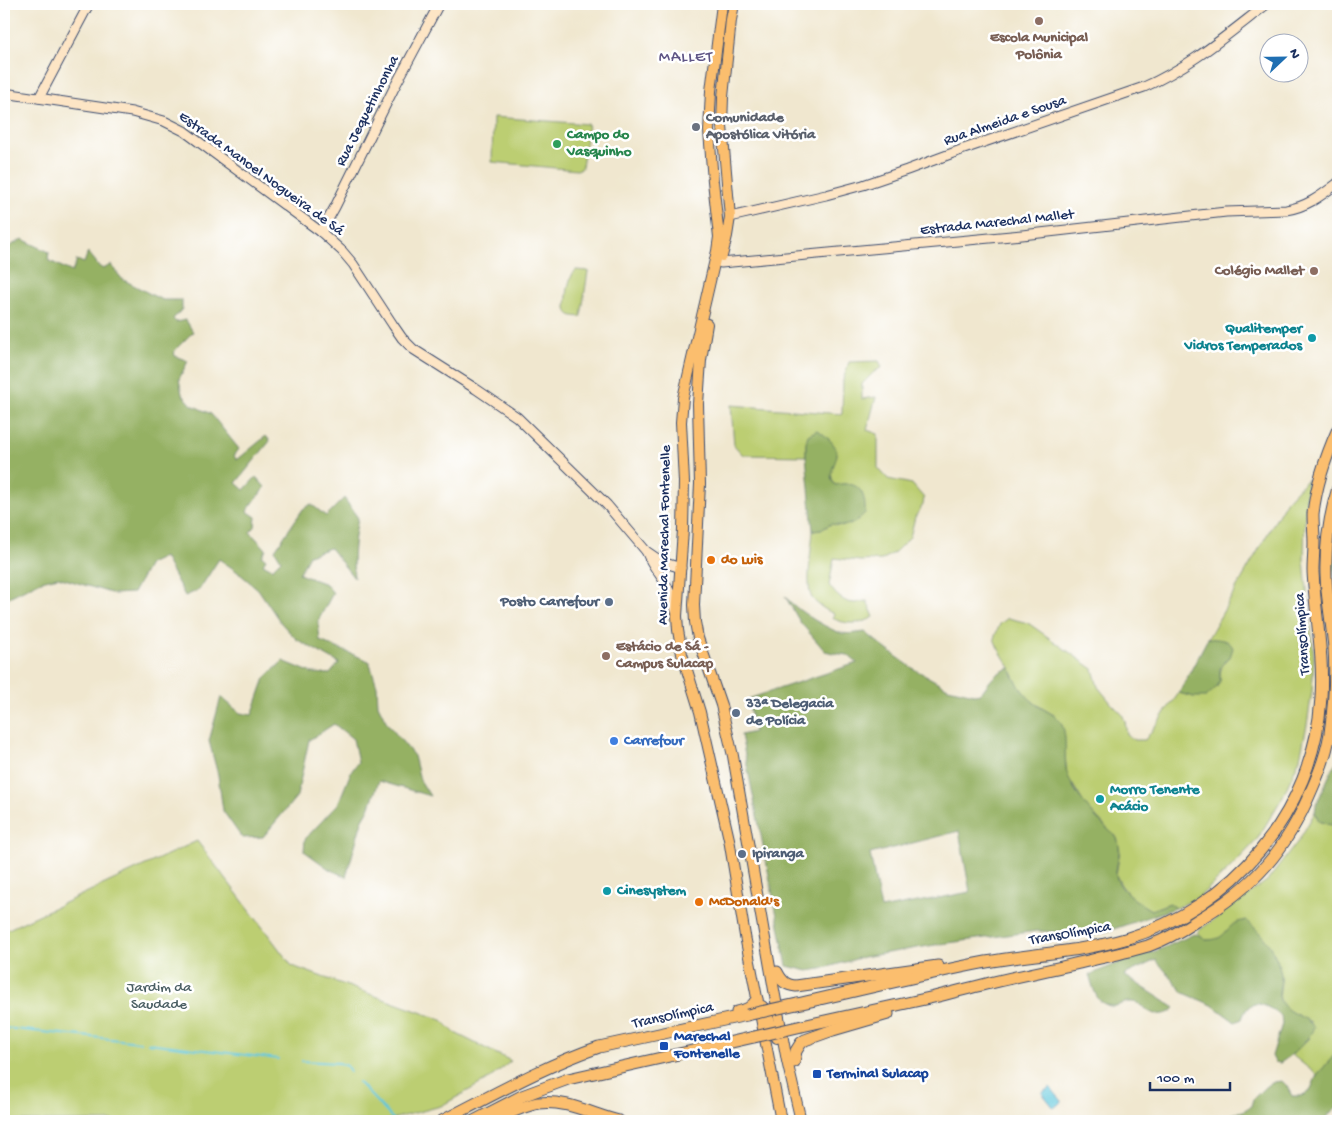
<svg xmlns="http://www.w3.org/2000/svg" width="1342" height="1125" viewBox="0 0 1342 1125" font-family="'Gochi Hand',sans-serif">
<rect width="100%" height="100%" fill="#fff"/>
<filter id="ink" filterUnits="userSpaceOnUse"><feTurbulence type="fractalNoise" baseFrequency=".02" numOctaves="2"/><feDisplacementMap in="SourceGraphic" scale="10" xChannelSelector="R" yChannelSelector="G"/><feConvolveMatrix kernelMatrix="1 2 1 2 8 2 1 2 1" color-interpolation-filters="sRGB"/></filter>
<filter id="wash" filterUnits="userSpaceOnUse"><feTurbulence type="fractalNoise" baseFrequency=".0096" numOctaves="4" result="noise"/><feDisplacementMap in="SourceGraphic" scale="20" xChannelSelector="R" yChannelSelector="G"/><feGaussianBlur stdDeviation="1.12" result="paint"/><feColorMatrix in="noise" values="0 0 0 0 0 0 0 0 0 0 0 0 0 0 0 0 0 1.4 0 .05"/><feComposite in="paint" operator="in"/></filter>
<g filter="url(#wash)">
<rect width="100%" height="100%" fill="#f0e7cf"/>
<g fill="#bcce72" stroke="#6c7e68">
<path d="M493,117L588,124L582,168L577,170L492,162Z"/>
<path d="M576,270L588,271L581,317C574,316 568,317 566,309C567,297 567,278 576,270Z"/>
<path d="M879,361L882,367L874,372L862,384V399L876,397L867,430L878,434V468L888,479L912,484L924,498L923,505L915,517L910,537L895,552L882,560L860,561L834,558L829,585C835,594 843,603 855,603C858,603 863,601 867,601L874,617C860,625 846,625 832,618L834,614C827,611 816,604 812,598C805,588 812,544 813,531L821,530L831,524L844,526L835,485C828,475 833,464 837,453L806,442V456L743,455L734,445L731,405L842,414L843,380L849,362Z"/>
<path d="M1307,479L1305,517L1304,560L1314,658L1312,691L1307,725L1300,758L1282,798L1256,841L1227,871L1198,898L1175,908L1170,903L1151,910L1138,903L1128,894L1121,885L1116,875L1120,851L1116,836L1109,831L1085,805L1067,775L1064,745L1054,715C1041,708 1028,700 1020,688C1015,681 1013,673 1009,666C1003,656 997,648 994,638L1000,624L1008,618L1028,623L1093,669L1098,687L1111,703L1122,714L1125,721L1127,735L1135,740H1145L1179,693L1194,697L1220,681C1220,669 1221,665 1230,657L1227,641H1218L1208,638L1287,500Z"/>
<path d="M1315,812L1319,821L1331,825L1338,820V1051L1317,1075L1292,1055L1309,1038L1311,1022C1304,1018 1296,1016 1290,1012C1273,1001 1282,990 1281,976C1280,971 1278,965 1277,960L1229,929C1221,939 1219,940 1206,940L1197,932L1268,880L1299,840Z"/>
<path d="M197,841L292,966L442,1020L455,1033L511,1061L489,1079L441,1106L385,1121H4V931Z"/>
</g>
<g fill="#95b164" stroke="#587061" fill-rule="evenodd">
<path d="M22,239L49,252L48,260L72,272L77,260L84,263L88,252L96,262L97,265L103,269L111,265L122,279L154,296L163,300H182V309L173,319L176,322L186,320L193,332L174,351L175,356L188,361L179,379L182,394L192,405L211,414L239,449L234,456L237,460L266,436L270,441L236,483L244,490L256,477L265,487L247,511L256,517L255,527L250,532L266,549L262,556L266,559L263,564L272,569L281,560L275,550L303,509L311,504L326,516L344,498L358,518C354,539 352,557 354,578L330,548L309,555L299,574L326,584L333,593L318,621L320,641L369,661L377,686L378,705L387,723L414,756L420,780L430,796L379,781L369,809L362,821L346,877L329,869L304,851L305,839L338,804L351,772L358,762L353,739L334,724L309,740L297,796L263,837L242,838L223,811L218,775L209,741L221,697L240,713L252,715L265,678L283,661L312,673L330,674L339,663L296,639L281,623L258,589L235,570L219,559L199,590L185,596L164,557L149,564L133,593L114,594L58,577L41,581L7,598L4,599V247L7,248Z"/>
<path d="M817,430C824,434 837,444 837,454C836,465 826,474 835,485C858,480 866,491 865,513L856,522L844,526L831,524L821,530L813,531L806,456V442L808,435Z"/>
<path d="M1338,513V595L1333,568L1336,520Z"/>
<path d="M785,596C794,609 823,626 838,632C847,635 856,633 865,632L886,649L914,669L948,688L974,694L981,693C991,680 994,673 1010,668C1016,683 1024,695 1037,705C1045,711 1056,714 1061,723C1069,735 1062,761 1068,776C1074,793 1091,812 1103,825C1107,829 1114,834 1117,838C1122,850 1117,861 1116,872C1115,888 1139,903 1151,910L1170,903L1175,908L1096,935L1075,933L1037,931L941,944L863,957L821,969L808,971L787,966L741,735L754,732L748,699L857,663L848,655L833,653L825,651L800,622ZM959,831L970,892L881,909L870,854Z"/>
<path d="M1208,638C1218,640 1229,638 1233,648L1230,657L1224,662L1220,669V681L1217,687L1206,697H1194L1179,693Z"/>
<path d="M1338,763V820L1331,825L1319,821L1315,812L1316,805L1334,765Z"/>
<path d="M1246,920C1263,934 1278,953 1281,975C1282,985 1276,993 1281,1002C1290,1017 1307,1014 1314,1028C1307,1042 1294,1054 1280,1063L1275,1062L1272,1056L1282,1024L1281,1016C1266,1005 1250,994 1242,1019L1235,1022L1212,1005L1184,993L1156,960L1124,975L1175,1008C1169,1015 1158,1016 1150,1012C1144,1008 1141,1003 1133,1002C1121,1001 1116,1011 1103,1003C1094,997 1093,985 1089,975L1131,958L1159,950L1194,934L1200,935L1206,940C1228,940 1223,928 1238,922C1241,921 1244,921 1246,920Z"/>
<path d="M1338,1051V1106L1330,1113L1325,1121H1226V1118L1232,1114L1243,1111L1251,1106L1253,1099L1265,1087L1274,1082L1282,1081L1286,1085L1292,1096H1301L1310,1091L1317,1075Z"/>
</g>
<path fill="#5fc7db" stroke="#3d7b9c" d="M1050,1087L1062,1101L1054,1108L1042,1093Z"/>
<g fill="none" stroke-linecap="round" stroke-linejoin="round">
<g stroke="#5fc7db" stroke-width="2">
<path d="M4,1028L140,1042"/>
<path d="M148,1043L278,1059"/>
<path d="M302,1061L339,1063L347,1066L350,1072"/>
<path d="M358,1082L395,1121"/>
</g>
</g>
</g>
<g filter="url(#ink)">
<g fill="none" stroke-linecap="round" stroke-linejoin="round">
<defs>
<g id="secondary">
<path d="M4,93L132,112L164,121L184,131L321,232L342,251L353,264L393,325L402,338L413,349L476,389L517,417L607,505L646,551L662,562L681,568"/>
<path d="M39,98L89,4"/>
<path d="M730,217L826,195L863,185L907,170L961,150L1144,87C1190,67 1228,34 1267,4"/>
<path d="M321,232L335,207L394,88L439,4"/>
<path d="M721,263L1022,235L1226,212L1286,210C1307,207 1322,195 1338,183"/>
<path d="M647,553C651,563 658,572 664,581C670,590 673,600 676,611"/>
</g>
<g id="primary">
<path d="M722,4L711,91L709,131L713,181L719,237L717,251L683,398L681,422L684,482L683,530L677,616L678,630L682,654L700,712L729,839L745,936L781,1121"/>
<path d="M722,256L727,236L730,217L722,126L723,97L731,20L734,4"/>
<path d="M707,324L701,360L698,404L700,484L694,605L695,622L698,638L721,705L733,756L774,990L787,1061L801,1121"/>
<path d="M762,1006L764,1008L777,1038"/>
</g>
<g id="highway">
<path d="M777,972C782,982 786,985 796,986L938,966"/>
<path d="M797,1004C860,990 923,974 986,962C1032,954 1080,952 1125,939C1234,907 1314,812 1321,698C1324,655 1315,614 1313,571C1313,562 1314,552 1314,543C1314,533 1313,524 1313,514C1316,485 1326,456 1338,429"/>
<path d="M737,1012C746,1010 752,1008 757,999"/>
<path d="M802,1026C846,1016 890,1007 934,997C951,993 969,988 986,984C1023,975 1059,968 1096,959C1113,955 1131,951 1148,946C1165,940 1181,931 1196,921C1254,887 1286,851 1312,789C1320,771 1327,752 1330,733C1334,705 1336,677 1334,648C1332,624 1327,601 1326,577C1325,546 1329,517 1338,488"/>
<path d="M794,1062L796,1051L801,1043L805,1040L833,1030L888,1014"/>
<path d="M442,1121C493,1095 544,1066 599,1047L747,1015"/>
<path d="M474,1121L522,1096L568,1079L754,1037"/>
<path d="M490,1121C506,1115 522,1106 538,1103C566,1099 593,1115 619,1121"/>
</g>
</defs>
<use href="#secondary" stroke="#3b4b6f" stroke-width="11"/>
<use href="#primary" stroke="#3b4b6f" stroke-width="12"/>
<use href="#highway" stroke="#3b4b6f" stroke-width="13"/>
<use href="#secondary" stroke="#fde5c5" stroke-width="9"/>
<use href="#primary" stroke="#fbbe6e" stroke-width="10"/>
<use href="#highway" stroke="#fbbe6e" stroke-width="11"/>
<defs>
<g id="highway-bridge">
<path d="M747,1015L797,1004"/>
<path d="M754,1037L802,1026"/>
</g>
</defs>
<use href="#highway-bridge" stroke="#3b4b6f" stroke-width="13" stroke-linecap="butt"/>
<use href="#highway-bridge" stroke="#fbbe6e" stroke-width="11"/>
</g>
</g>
<g fill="#8d6e63" stroke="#fff" stroke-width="2">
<circle cx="1039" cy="21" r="5"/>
<circle cx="1314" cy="271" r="5"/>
<circle cx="606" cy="656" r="5"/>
</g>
<circle fill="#6b7280" stroke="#fff" stroke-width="2" cx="696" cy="127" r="5"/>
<circle fill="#2e9e5b" stroke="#fff" stroke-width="2" cx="557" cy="144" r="5"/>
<g fill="#0f9aa8" stroke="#fff" stroke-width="2">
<circle cx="1312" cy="338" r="5"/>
<circle cx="1100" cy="799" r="5"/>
<circle cx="607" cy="891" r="5"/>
</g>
<g fill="#e8710a" stroke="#fff" stroke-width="2">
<circle cx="711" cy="560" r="5"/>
<circle cx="699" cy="902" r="5"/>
</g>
<g fill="#5c6f8a" stroke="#fff" stroke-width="2">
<circle cx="609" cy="602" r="5"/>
<circle cx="736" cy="713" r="5"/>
<circle cx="742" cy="854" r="5"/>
</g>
<circle fill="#3f7fe0" stroke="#fff" stroke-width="2" cx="614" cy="741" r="5"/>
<g fill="#1a4fb4" stroke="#fff" stroke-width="2">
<rect x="659" y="1041" width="10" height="10" rx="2.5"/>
<rect x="812" y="1069" width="10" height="10" rx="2.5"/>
</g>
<g text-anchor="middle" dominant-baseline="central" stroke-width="5" stroke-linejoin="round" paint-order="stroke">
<g font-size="15" font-weight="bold" fill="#785e54" stroke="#fff">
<text x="1039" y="38">Escola Municipal<tspan x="1039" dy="17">Polônia</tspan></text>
<text x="1304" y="271" text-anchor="end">Colégio Mallet</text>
<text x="616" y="647" text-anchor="start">Estácio de Sá -<tspan x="616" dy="17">Campus Sulacap</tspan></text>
</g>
<g font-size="15" fill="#1b2f5e" stroke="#fff">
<text transform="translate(368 111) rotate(-63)">Rua Jequetinhonha</text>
<text transform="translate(1005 121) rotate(-19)">Rua Almeida e Sousa</text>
<text transform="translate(261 174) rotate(36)">Estrada Manoel Nogueira de Sá</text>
<text transform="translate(997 223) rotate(-6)">Estrada Marechal Mallet</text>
<text transform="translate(665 535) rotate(-89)">Avenida Marechal Fontenelle</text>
<text transform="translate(1303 634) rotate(-94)">TransOlímpica</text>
<text transform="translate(1070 934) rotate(-10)">TransOlímpica</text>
<text transform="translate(673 1016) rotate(-12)">TransOlímpica</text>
</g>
<g font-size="15" font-weight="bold" fill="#5b616d" stroke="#fff" text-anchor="start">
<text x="706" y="118">Comunidade<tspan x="706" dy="17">Apostólica Vitória</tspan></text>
</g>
<g font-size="15" font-weight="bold" fill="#27864d" stroke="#fff" text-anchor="start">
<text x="567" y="135">Campo do<tspan x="567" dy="17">Vasquinho</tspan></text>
</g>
<g font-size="15" font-weight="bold" fill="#0d838f" stroke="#fff" text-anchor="start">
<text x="1302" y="329" text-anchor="end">Qualitemper<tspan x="1302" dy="17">Vidros Temperados</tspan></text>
<text x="1110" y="790">Morro Tenente<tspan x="1110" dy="17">Acácio</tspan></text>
<text x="617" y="891">Cinesystem</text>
</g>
<g font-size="15" font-weight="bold" fill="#c56008" stroke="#fff" text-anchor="start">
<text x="721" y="560">do Luis</text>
<text x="709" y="902">McDonald's</text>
</g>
<g font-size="15" font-weight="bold" fill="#4e5e75" stroke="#fff" text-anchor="start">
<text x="599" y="602" text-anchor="end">Posto Carrefour</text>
<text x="746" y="704">33ª Delegacia<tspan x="746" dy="17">de Polícia</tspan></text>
<text x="752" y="854">Ipiranga</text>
</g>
<g font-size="15" font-weight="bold" fill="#366cbe" stroke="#fff" text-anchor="start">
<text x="624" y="741">Carrefour</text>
</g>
<g font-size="15" fill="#4b5f64" stroke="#fff">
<text x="159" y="988">Jardim da<tspan x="159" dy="17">Saudade</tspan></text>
</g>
<g font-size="15" font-weight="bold" fill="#164399" stroke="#fff" text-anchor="start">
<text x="674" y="1037">Marechal<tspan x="674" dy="17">Fontenelle</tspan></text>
<text x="827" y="1074">Terminal Sulacap</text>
</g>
<g font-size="16" letter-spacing="1" fill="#5f5585" stroke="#fff">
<text x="686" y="58">MALLET</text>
</g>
</g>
<rect width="1342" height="1125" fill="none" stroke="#fff" stroke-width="20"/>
<g transform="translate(1284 58) rotate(68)"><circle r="24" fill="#ffffff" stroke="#a4acbf"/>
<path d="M0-4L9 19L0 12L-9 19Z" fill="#1f6fb2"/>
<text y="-8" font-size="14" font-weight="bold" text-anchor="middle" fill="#1b2f5e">N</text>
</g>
<path d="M1150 1082v8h80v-8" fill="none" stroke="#1b2f5e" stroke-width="2.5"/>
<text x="1157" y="1082" font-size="15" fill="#1b2f5e" stroke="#ffffff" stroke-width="4" paint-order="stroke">100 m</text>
</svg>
